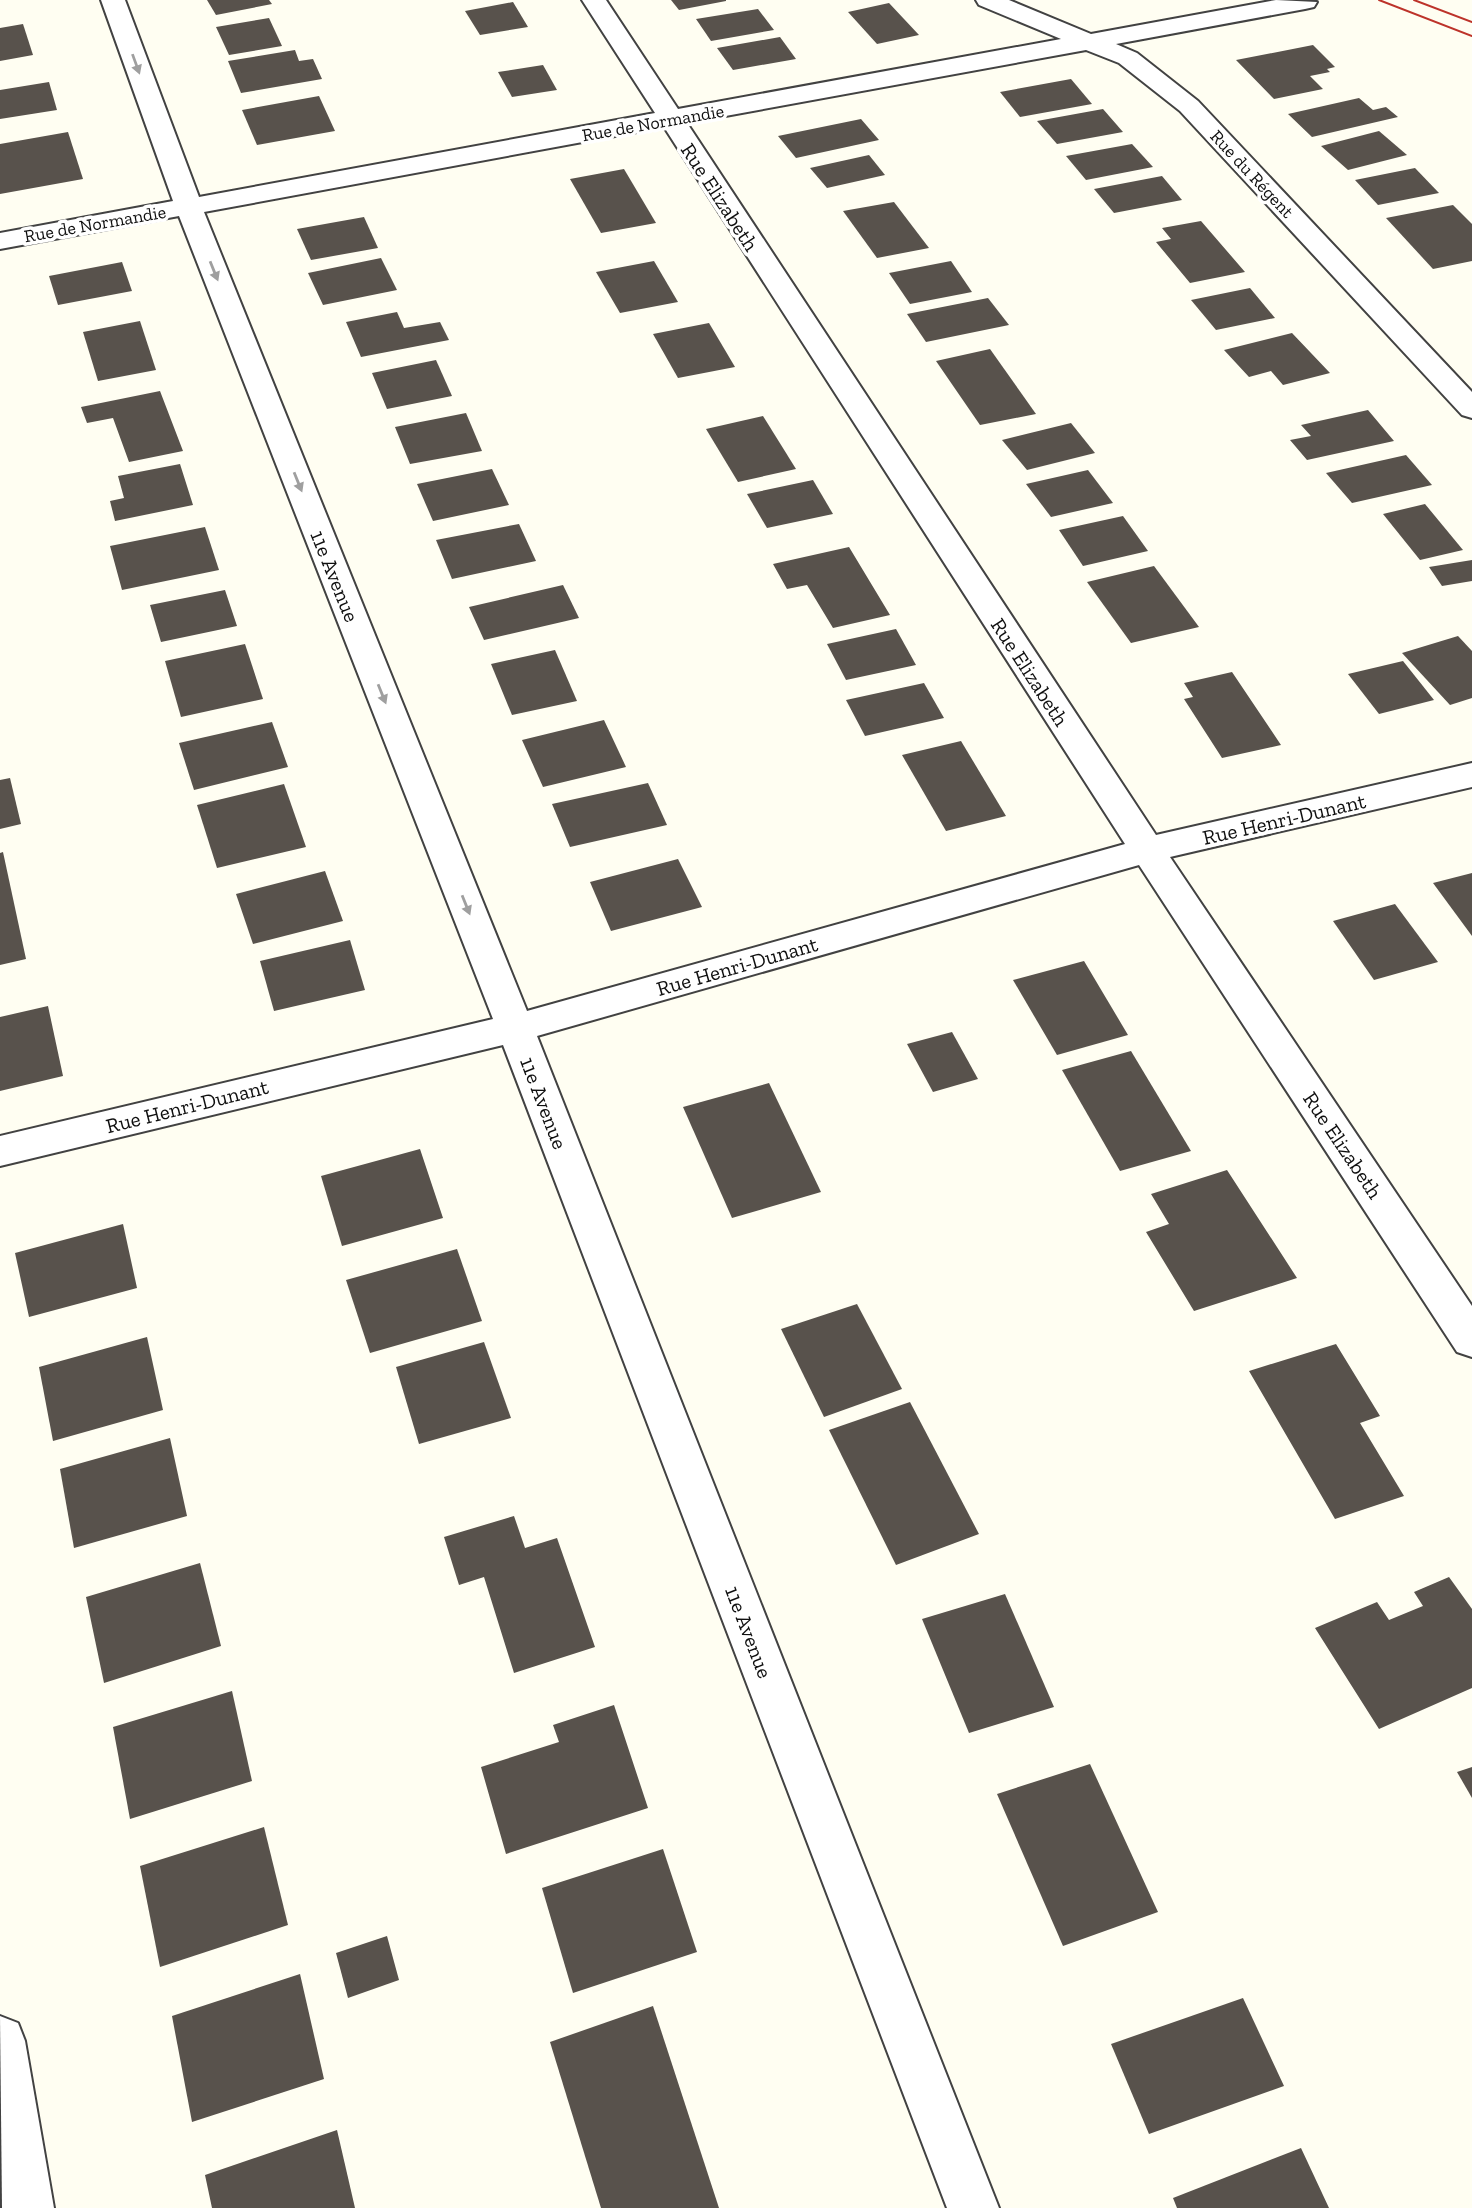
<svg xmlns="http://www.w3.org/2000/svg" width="1472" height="2208" viewBox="0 0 1472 2208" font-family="'Zilla Slab',serif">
<rect width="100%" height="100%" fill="#fffef2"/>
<g fill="#58524c">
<path d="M207,0H269L272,4L216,15Z"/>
<path d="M671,0H726V1L679,10Z"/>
<path d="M513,2L528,27L480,35L465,11Z"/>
<path d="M889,3L919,35L877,44L848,12Z"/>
<path d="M758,9L774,30L711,41L696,19Z"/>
<path d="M269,18L282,46L229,55L216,27Z"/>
<path d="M23,24L33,55L0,61V28Z"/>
<path d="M780,37L796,59L733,70L717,48Z"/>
<path d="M1313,45L1335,67L1327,69L1330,72L1310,76L1323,89L1274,99L1236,60Z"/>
<path d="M295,50L299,61L313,59L322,79L241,93L228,61Z"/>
<path d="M543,65L557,90L512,97L498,72Z"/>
<path d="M1071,79L1092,104L1020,117L1000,92Z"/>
<path d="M49,82L57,110L0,119V90Z"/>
<path d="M319,96L335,131L257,145L242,110Z"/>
<path d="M1359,98L1373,110L1386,107L1398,117L1312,137L1288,114Z"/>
<path d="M1103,109L1123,132L1057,144L1037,121Z"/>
<path d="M861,119L879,140L796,158L778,136Z"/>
<path d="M1379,131L1407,155L1348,170L1321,146Z"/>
<path d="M68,132L83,179L0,194V144Z"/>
<path d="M1132,144L1153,167L1086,180L1066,156Z"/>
<path d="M869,155L885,175L827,188L810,168Z"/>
<path d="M1415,168L1439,193L1378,205L1355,180Z"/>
<path d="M624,169L656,223L601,233L570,179Z"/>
<path d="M1162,176L1182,200L1114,213L1094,189Z"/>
<path d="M894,202L929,248L877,258L843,211Z"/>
<path d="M1453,205L1472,224V261L1433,269L1386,218Z"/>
<path d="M364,217L378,248L311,260L297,229Z"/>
<path d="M1201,221L1245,272L1190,283L1156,242L1171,239L1162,228Z"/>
<path d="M381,258L397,290L323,305L308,273Z"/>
<path d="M654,261L678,302L620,313L596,272Z"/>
<path d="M951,261L972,292L910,304L889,273Z"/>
<path d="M122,262L132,291L58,305L49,276Z"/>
<path d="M1250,288L1275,318L1216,330L1191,300Z"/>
<path d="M988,298L1009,325L926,342L907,314Z"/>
<path d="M397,312L404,328L440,322L449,340L361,357L346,322Z"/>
<path d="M140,321L156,370L98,381L83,332Z"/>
<path d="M709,323L735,367L678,378L653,334Z"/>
<path d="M1292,333L1330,373L1283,385L1271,371L1249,377L1224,350Z"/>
<path d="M990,349L1036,414L980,425L936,361Z"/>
<path d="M436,360L452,396L387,409L372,373Z"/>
<path d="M160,391L183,451L129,462L113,418L87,423L81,407Z"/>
<path d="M1368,410L1394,441L1307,460L1290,440L1311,436L1301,425Z"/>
<path d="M466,413L482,451L410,464L395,427Z"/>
<path d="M763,416L796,469L738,482L706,429Z"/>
<path d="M1071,423L1095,453L1027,470L1002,440Z"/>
<path d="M1406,455L1432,485L1352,503L1326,473Z"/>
<path d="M180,464L193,505L115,521L110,501L124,498L118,476Z"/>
<path d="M492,469L509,505L433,521L417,484Z"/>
<path d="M1088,470L1113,503L1051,517L1026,484Z"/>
<path d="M813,480L833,514L767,528L747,494Z"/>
<path d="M1425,504L1463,550L1420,560L1383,514Z"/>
<path d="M1123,516L1148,551L1083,566L1059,530Z"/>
<path d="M519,524L536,561L452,579L436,540Z"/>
<path d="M205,527L219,570L122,590L110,546Z"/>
<path d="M849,547L890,615L833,628L807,585L787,589L773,564Z"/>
<path d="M1472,560V581L1442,586L1429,567Z"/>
<path d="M1154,566L1199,627L1131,643L1087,582Z"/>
<path d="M563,585L579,618L484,640L469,607Z"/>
<path d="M225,590L237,626L161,642L150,605Z"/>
<path d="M896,629L916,665L846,680L827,644Z"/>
<path d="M1458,636L1472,651V698L1450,705L1402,653Z"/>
<path d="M245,644L263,699L181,717L165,661Z"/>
<path d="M555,650L577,701L512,715L491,664Z"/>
<path d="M1403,661L1434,700L1379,714L1348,674Z"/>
<path d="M1232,672L1281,745L1222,758L1184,699L1193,697L1184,683Z"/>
<path d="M924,683L944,718L865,736L846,700Z"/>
<path d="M604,720L626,767L543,787L522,740Z"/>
<path d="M272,722L288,767L194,790L179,743Z"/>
<path d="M961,741L1006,816L946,831L902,755Z"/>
<path d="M10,778L21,824L0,829V780Z"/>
<path d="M648,783L667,825L570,847L552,804Z"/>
<path d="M284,784L306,847L217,868L197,805Z"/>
<path d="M3,852L26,959L0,965V853Z"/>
<path d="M678,859L702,907L611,931L590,882Z"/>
<path d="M325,871L343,921L253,944L236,894Z"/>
<path d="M1472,873V936L1433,883Z"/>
<path d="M1395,904L1438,962L1374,980L1333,921Z"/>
<path d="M350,940L365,990L274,1011L260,961Z"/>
<path d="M1084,961L1128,1035L1057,1055L1013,980Z"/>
<path d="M48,1006L63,1076L0,1091V1017Z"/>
<path d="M952,1032L978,1079L933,1092L907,1044Z"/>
<path d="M1131,1051L1191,1151L1120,1171L1062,1070Z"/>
<path d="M769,1083L821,1192L732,1218L683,1107Z"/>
<path d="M420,1149L443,1218L342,1246L321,1176Z"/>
<path d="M1227,1170L1297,1278L1194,1311L1146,1232L1169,1224L1151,1194Z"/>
<path d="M123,1224L137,1288L29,1317L15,1253Z"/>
<path d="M457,1249L482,1321L370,1353L346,1280Z"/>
<path d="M857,1304L902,1389L824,1417L781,1329Z"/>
<path d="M147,1337L163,1410L53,1441L39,1367Z"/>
<path d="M484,1342L511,1418L419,1444L396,1367Z"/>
<path d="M1336,1344L1380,1416L1360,1423L1404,1496L1335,1519L1249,1371Z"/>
<path d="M910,1402L979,1534L896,1565L829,1430Z"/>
<path d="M170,1438L187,1516L74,1548L60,1469Z"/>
<path d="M514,1516L525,1548L557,1538L595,1647L514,1673L484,1577L459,1585L444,1537Z"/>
<path d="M200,1563L221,1646L104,1683L86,1597Z"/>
<path d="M1449,1577L1472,1609V1688L1379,1729L1315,1628L1377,1602L1389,1620L1423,1606L1414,1592Z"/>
<path d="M1005,1594L1054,1707L969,1733L922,1619Z"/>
<path d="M232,1691L252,1781L130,1819L113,1727Z"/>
<path d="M614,1705L648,1808L506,1854L481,1767L559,1742L553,1725Z"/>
<path d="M1090,1764L1158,1912L1063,1946L997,1794Z"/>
<path d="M1472,1767V1798L1457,1772Z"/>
<path d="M264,1827L288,1925L160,1967L140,1866Z"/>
<path d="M663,1849L697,1952L573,1993L542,1888Z"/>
<path d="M387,1936L399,1980L348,1998L336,1953Z"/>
<path d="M300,1974L324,2079L192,2122L172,2016Z"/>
<path d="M1243,1998L1284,2086L1149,2134L1111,2044Z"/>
<path d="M653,2006L719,2208H601L550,2042Z"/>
<path d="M337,2130L355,2208H212L205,2175Z"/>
<path d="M1301,2148L1329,2208H1177L1173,2198Z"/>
</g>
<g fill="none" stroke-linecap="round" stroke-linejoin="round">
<defs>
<g id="street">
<path d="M101,0H125L199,197L655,113L582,0H606L678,109L1061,39L979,5L976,0H1009L1091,34L1276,0L1317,2L1314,7L1305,9L1116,44L1137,53L1198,101L1472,392V418L1462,415L1180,111L1119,63L1086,50L687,123L1156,835L1472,763V787L1170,857L1472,1306V1357L1457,1352L1139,865L537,1036L999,2208H947L503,1045L0,1166V1136L493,1019L179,216L0,249V233L173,201ZM664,127L1125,844L527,1011L204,212Z"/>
<path d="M0,2016L18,2023L25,2041L54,2208H2Z"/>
</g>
</defs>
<use href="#street" stroke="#424242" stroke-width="4"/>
<use href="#street" fill="#fff" fill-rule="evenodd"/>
<g stroke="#bd332a" stroke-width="2">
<path d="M1379,0L1472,36"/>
<path d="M1414,0L1472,22"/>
</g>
</g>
<defs><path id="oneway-solid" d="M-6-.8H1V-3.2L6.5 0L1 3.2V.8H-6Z" transform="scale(1.75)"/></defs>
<g fill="#9f9f9f">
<use href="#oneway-solid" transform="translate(136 64) rotate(70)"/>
<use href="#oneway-solid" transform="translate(214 271) rotate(68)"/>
<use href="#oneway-solid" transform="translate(298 482) rotate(68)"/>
<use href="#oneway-solid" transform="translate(382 694) rotate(68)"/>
<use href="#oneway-solid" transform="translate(466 905) rotate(68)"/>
</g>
<g text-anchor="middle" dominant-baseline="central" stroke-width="7" stroke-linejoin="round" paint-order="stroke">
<g font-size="18" fill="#0f0f0f" stroke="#fff">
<text transform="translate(653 123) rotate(-10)">Rue de Normandie</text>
<text transform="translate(1252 174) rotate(47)">Rue du Régent</text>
<text transform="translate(95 224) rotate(-10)">Rue de Normandie</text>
</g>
<g font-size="21" fill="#0f0f0f" stroke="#fff">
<text transform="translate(720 197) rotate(57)">Rue Elizabeth</text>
<text transform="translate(335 576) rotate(68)">11e Avenue</text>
<text transform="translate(1030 672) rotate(57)">Rue Elizabeth</text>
<text transform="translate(1284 819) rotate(-13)">Rue Henri-Dunant</text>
<text transform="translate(737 966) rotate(-16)">Rue Henri-Dunant</text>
<text transform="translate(544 1103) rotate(69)">11e Avenue</text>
<text transform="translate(187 1106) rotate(-14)">Rue Henri-Dunant</text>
<text transform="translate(1343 1145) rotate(56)">Rue Elizabeth</text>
<text transform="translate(749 1632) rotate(69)">11e Avenue</text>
</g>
</g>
</svg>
